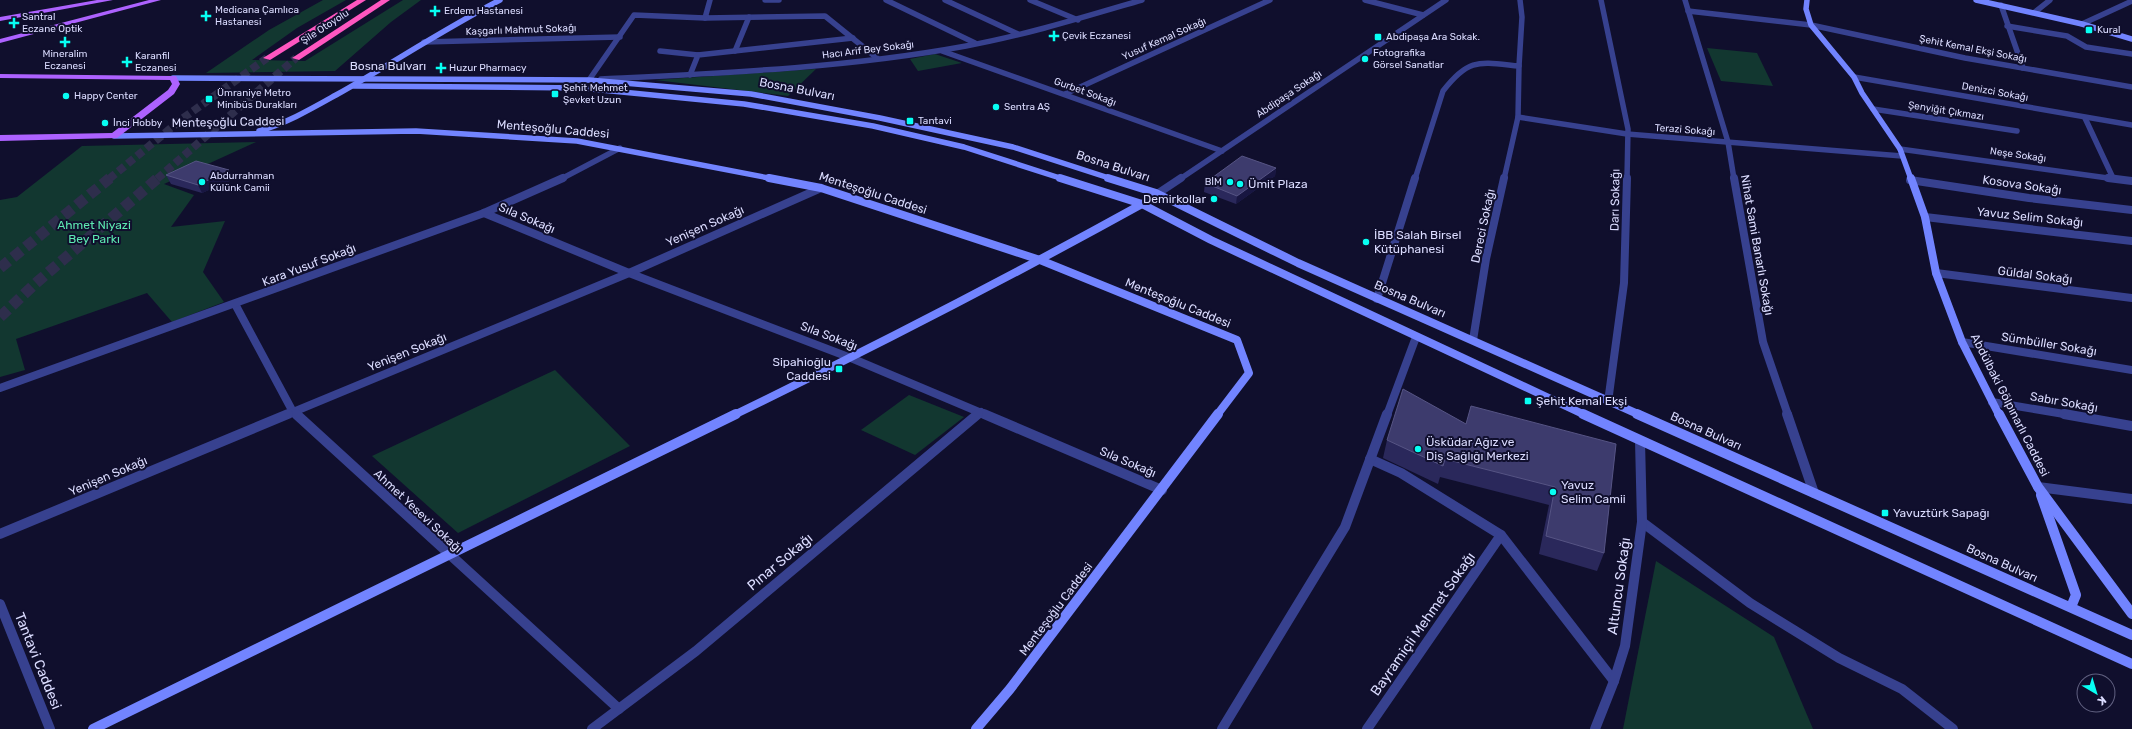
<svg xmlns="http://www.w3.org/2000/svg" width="2132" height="729" viewBox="0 0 2132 729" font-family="Rubik,sans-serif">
<rect width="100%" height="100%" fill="#100f2d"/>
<g fill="#123730">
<path d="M323,0H346L297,28L252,60L305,61L403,0H421L391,22L335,71L206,73L269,30Z"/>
<path d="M1707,48L1757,53L1773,86L1721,81Z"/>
<path d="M935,54L962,63L918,71L910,59Z"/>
<path d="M816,69L788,96L655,80Z"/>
<path d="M256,142L164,184L194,195L171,227L225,221L203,272L224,302L172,322L147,293L16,339L25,370L0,377V200L17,197L82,146Z"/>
<path d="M555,370L630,446L458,533L372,456Z"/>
<path d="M909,395L964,417L915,455L861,430Z"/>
<path d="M1656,561L1774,637L1813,729H1623Z"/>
</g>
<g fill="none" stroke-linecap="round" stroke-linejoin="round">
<g stroke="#2e2e4c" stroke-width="8" stroke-dasharray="8 4" stroke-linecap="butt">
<path d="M109,179L182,119L267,58"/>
<path d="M157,179L296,58"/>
</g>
<g stroke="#2e2e4c" stroke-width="11" stroke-dasharray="11 5.5" stroke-linecap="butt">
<path d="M0,268L110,178"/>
<path d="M0,317L36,283L158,178"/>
</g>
<g stroke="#37418f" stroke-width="5.5">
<path d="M710,0L705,18L825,16L877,58"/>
<path d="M765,0H779"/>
<path d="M886,0L975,43"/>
<path d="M945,0L1018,34"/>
<path d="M1030,0L1078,20"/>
<path d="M1365,0L1423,15"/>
<path d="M1601,0L1628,129L1627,179"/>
<path d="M1685,0L1728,142L1734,179"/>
<path d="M2001,5L2023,68"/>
<path d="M1688,11L1811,25L1965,58L2132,87"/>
<path d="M2035,12L2050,0"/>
<path d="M2082,24L2132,1"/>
<path d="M2007,26L2067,36L2086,47L2132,54"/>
<path d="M424,42L620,37"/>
<path d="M660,51L698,55"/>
<path d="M735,51L749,17"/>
<path d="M942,51L1222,151"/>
<path d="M1519,66L1518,117L1627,134L1902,156"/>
<path d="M690,75L698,55L853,38"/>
<path d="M1854,77L2132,125"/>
<path d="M601,79C723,73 846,68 966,46C1026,35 1084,17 1142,0"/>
<path d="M589,80L634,15L705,18"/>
<path d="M1065,94L1270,0"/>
<path d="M1873,109L2017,131"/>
<path d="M2085,118L2113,178"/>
<path d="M1900,149L2115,179"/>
<path d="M561,179L620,148"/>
<path d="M1180,179L1446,0"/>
<path d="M1415,179L1443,91C1469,57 1480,62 1519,66L1522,17L1520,0"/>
<path d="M1504,179L1518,117"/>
</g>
<g stroke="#37418f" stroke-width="8">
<path d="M1734,178L1763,342L1788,415"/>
<path d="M2108,178L2132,181"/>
<path d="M1910,180L2029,198L2132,210"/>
<path d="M1142,204L1181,178"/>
<path d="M484,213L629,273L851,358L986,415"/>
<path d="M1925,217L2132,241"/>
<path d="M1936,273L2132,298"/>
<path d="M1377,299L1415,178"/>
<path d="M235,304L293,412L297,415"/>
<path d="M1473,340L1486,259L1504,178"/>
<path d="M1962,342L2132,370"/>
<path d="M0,388L484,213L563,178"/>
<path d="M1608,402L1624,283L1627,178"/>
<path d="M1992,402L2070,415"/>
<path d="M286,415L629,273L821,188"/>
<path d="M977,415L981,412"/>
<path d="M1387,415L1416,337"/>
</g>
<g stroke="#37418f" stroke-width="10">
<path d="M296,414L619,709"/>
<path d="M984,414L1162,490"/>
<path d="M1787,414L1814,493"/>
<path d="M2064,414L2132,426"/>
<path d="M1370,459L1401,473L1501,535L1614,681"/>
<path d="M2038,487L2132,499"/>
<path d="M1642,522L1750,603L1839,658L1902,689L1953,729"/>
<path d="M0,534L288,414"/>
<path d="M0,604L50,729"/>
<path d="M592,729L696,651L978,414"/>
<path d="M1222,729L1345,527L1387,414"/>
<path d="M1367,729L1501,535"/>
<path d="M1595,729L1614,681L1625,646L1642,522L1640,441"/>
</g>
<g stroke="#7284ff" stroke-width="5.5">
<path d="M1807,0L1806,9L1811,25L1854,77L1862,93L1900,149L1911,179"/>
<path d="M1976,0L2082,24L2132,39"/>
<path d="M173,78L589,80L751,94L880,118L1013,147L1112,179"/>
<path d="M354,86L581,88L744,104L873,126L964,147L1063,179"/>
<path d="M259,131C287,123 311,109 336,95C391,64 444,29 500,0"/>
<path d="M114,136L416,131L577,141L774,179"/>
</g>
<g stroke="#7284ff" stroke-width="8">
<path d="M769,178L821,188L1040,260L1237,340L1249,373L1217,415"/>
<path d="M1060,178L1142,204L1211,240L1585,415"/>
<path d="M1108,178L1156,193L1298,263L1640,415"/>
<path d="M1911,178L1925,217L1936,273L1962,342L1999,415"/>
<path d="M734,415C872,348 1008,278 1142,204"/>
</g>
<g stroke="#7284ff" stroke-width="10">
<path d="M1583,414L2132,664"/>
<path d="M1637,414L2132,635"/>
<path d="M1999,414L2038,487L2132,614"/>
<path d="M2041,495L2076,595L2071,607"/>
<path d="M93,729L736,414"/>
<path d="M976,729L1010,689L1218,414"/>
</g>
<g fill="#ad62ff" fill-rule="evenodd">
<path d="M97,0H113L0,21V17Z"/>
<path d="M149,0H161L0,43V39Z"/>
<path d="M0,74L173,76H176L180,84L174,94L117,138L0,141V135L112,133L168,90L172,84L170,80L0,78Z"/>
</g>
<g fill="#ff56c0" fill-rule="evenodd">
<path d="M357,0H366L270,60L263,58Z"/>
<path d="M381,0H390L299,60L292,58Z"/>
</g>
</g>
<g fill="#2a285b">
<path d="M1276,168L1275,176L1236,204L1204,192L1205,183Z"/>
<path d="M166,175L234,179L202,193L171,184Z"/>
<path d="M1466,424L1616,444L1604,553L1597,571L1539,554L1549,505L1440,477L1438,484L1383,458L1387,440Z"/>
</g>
<g fill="#181641">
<path d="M1276,168L1275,176L1236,204L1237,196Z"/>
<path d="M229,170L234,179L202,193L198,185Z"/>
</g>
<g fill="#3d3b6d" stroke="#565484">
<path d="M1242,156L1276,168L1237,196L1205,183Z"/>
<path d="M196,161L229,170L198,185L166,175Z"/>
<path d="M1403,389L1466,424L1471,406L1616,444L1604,553L1546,536L1555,487L1445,459L1443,466L1387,440Z"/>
</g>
<g fill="#07fff3" stroke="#100f2d" stroke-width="1.5">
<path d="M433 5h4v4h4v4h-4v4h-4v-4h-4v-4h4z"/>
<path d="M204 10h4v4h4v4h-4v4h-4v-4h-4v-4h4z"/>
<path d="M12 17h4v4h4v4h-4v4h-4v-4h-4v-4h4z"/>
<rect x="2085" y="26" width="8" height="8" rx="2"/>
<path d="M1052 30h4v4h4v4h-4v4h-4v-4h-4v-4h4z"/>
<rect x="1374" y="33" width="8" height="8" rx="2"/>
<path d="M63 36h4v4h4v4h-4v4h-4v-4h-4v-4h4z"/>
<circle cx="1365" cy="59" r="4"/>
<path d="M125 56h4v4h4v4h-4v4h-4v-4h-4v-4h4z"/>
<path d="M439 62h4v4h4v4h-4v4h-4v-4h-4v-4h4z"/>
<rect x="551" y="90" width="8" height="8" rx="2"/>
<circle cx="66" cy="96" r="4"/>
<rect x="205" y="95" width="8" height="8" rx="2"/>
<circle cx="996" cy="107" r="4"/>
<rect x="906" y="117" width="8" height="8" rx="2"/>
<circle cx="105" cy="123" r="4"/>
<circle cx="202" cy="182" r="4"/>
<circle cx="1230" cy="182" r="4"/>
<circle cx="1240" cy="184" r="4"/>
<circle cx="1214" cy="199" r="4"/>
<circle cx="1366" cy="242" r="4"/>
<rect x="835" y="365" width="8" height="8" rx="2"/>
<rect x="1524" y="397" width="8" height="8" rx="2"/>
<circle cx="1418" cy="449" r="4"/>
<circle cx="1553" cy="492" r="4"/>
<rect x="1881" y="509" width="8" height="8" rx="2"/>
</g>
<g text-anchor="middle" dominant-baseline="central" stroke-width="4" stroke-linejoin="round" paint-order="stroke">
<g font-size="10" fill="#dbdcff" stroke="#100f2d" text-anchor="start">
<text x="215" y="10">Medicana Çamlıca<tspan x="215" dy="12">Hastanesi</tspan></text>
<text x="444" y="11">Erdem Hastanesi</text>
<text x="22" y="17">Santral<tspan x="22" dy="12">Eczane Optik</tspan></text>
<text x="2097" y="30">Kural</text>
<text x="1062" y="36">Çevik Eczanesi</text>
<text x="1386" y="37">Abdipaşa Ara Sokak.</text>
<text x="1373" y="53">Fotografika<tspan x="1373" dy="12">Görsel Sanatlar</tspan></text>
<text x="65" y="54" text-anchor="middle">Mineralim<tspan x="65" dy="12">Eczanesi</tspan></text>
<text x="135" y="56">Karanfil<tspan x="135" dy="12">Eczanesi</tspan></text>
<text x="449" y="68">Huzur Pharmacy</text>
<text x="563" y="88">Şehit Mehmet<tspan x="563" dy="12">Şevket Uzun</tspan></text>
<text x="217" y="93">Ümraniye Metro<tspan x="217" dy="12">Minibüs Durakları</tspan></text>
<text x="74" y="96">Happy Center</text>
<text x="1004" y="107">Sentra AŞ</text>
<text x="918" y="121">Tantavi</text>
<text x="113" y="123">İnci Hobby</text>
<text x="210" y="176">Abdurrahman<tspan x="210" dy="12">Külünk Camii</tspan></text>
<text x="1222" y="182" text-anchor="end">BİM</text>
</g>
<g font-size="10" fill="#dbdcff" stroke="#100f2d">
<text transform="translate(325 27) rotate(-33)">Şile Otoyolu</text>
<text transform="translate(521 30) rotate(-2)">Kaşgarlı Mahmut Sokağı</text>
<text transform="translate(1164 39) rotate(-24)">Yusuf Kemal Sokağı</text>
<text transform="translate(1973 49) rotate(11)">Şehit Kemal Ekşi Sokağı</text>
<text transform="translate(868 50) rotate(-7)">Hacı Arif Bey Sokağı</text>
<text transform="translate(1085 92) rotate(20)">Gurbet Sokağı</text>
<text transform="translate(1995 92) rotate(10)">Denizci Sokağı</text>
<text transform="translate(1289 94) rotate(-34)">Abdipaşa Sokağı</text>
<text transform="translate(1946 111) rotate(9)">Şenyiğit Çıkmazı</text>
<text transform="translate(1685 130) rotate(4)">Terazi Sokağı</text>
<text transform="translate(2018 155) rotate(8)">Neşe Sokağı</text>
</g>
<g font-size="12" fill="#dbdcff" stroke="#100f2d">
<text x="388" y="66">Bosna Bulvarı</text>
<text transform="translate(797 89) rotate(11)">Bosna Bulvarı</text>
<text transform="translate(228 122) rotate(-1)">Menteşoğlu Caddesi</text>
<text transform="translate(553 129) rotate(5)">Menteşoğlu Caddesi</text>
<text transform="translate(1113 166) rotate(18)">Bosna Bulvarı</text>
<text transform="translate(2022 185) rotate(8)">Kosova Sokağı</text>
<text transform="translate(873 193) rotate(18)">Menteşoğlu Caddesi</text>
<text transform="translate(1615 200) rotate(-89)">Darı Sokağı</text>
<text transform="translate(2030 217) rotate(6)">Yavuz Selim Sokağı</text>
<text transform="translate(527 218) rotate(23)">Sıla Sokağı</text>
<text transform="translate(705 226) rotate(-24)">Yenişen Sokağı</text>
<text transform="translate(1483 226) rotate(-78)">Dereci Sokağı</text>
<text transform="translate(1757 245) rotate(80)">Nihat Sami Banarlı Sokağı</text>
<text transform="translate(309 265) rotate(-21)">Kara Yusuf Sokağı</text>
<text transform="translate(2035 275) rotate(7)">Güldal Sokağı</text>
<text transform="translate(1410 299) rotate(23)">Bosna Bulvarı</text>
<text transform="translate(1178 303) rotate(22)">Menteşoğlu Caddesi</text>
<text transform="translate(829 336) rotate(21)">Sıla Sokağı</text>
<text transform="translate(2049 344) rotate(9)">Sümbüller Sokağı</text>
<text transform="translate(407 352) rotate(-22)">Yenişen Sokağı</text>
<text transform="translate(2064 402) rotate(10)">Sabır Sokağı</text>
<text transform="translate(2010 405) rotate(63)">Abdülbaki Gölpınarlı Caddesi</text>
<text transform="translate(1706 431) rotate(24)">Bosna Bulvarı</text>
<text transform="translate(1128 462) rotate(23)">Sıla Sokağı</text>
<text transform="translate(108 476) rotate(-23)">Yenişen Sokağı</text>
<text transform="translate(418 511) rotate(43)">Ahmet Yesevi Sokağı</text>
<text transform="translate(2002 563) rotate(24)">Bosna Bulvarı</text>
<text transform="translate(1056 609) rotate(-53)">Menteşoğlu Caddesi</text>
</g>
<g font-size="12" fill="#dbdcff" stroke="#100f2d" text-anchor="start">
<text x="1248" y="184">Ümit Plaza</text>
<text x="1206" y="199" text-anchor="end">Demirkollar</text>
<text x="1374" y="235">İBB Salah Birsel<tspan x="1374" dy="14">Kütüphanesi</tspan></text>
<text x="831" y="362" text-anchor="end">Sipahioğlu<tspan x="831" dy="14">Caddesi</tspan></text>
<text x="1536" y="401">Şehit Kemal Ekşi</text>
<text x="1426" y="442">Üsküdar Ağız ve<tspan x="1426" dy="14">Diş Sağlığı Merkezi</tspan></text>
<text x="1561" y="485">Yavuz<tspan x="1561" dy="14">Selim Camii</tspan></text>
<text x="1893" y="513">Yavuztürk Sapağı</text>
</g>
<g font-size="12" fill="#5de9b1" stroke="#100f2d">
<text x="94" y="225">Ahmet Niyazi<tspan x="94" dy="14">Bey Parkı</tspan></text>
</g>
<g font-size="14" fill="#dbdcff" stroke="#100f2d">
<text transform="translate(780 562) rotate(-40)">Pınar Sokağı</text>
<text transform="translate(1619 586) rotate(-82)">Altuncu Sokağı</text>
<text transform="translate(1423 624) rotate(-55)">Bayramiçli Mehmet Sokağı</text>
<text transform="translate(38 661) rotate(68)">Tantavi Caddesi</text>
</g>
</g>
<g transform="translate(2096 693) rotate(142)"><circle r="19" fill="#100f2d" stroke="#616181"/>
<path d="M0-3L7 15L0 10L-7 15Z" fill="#07fff3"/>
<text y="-6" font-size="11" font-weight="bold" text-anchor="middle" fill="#dbdcff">K</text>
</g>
</svg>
